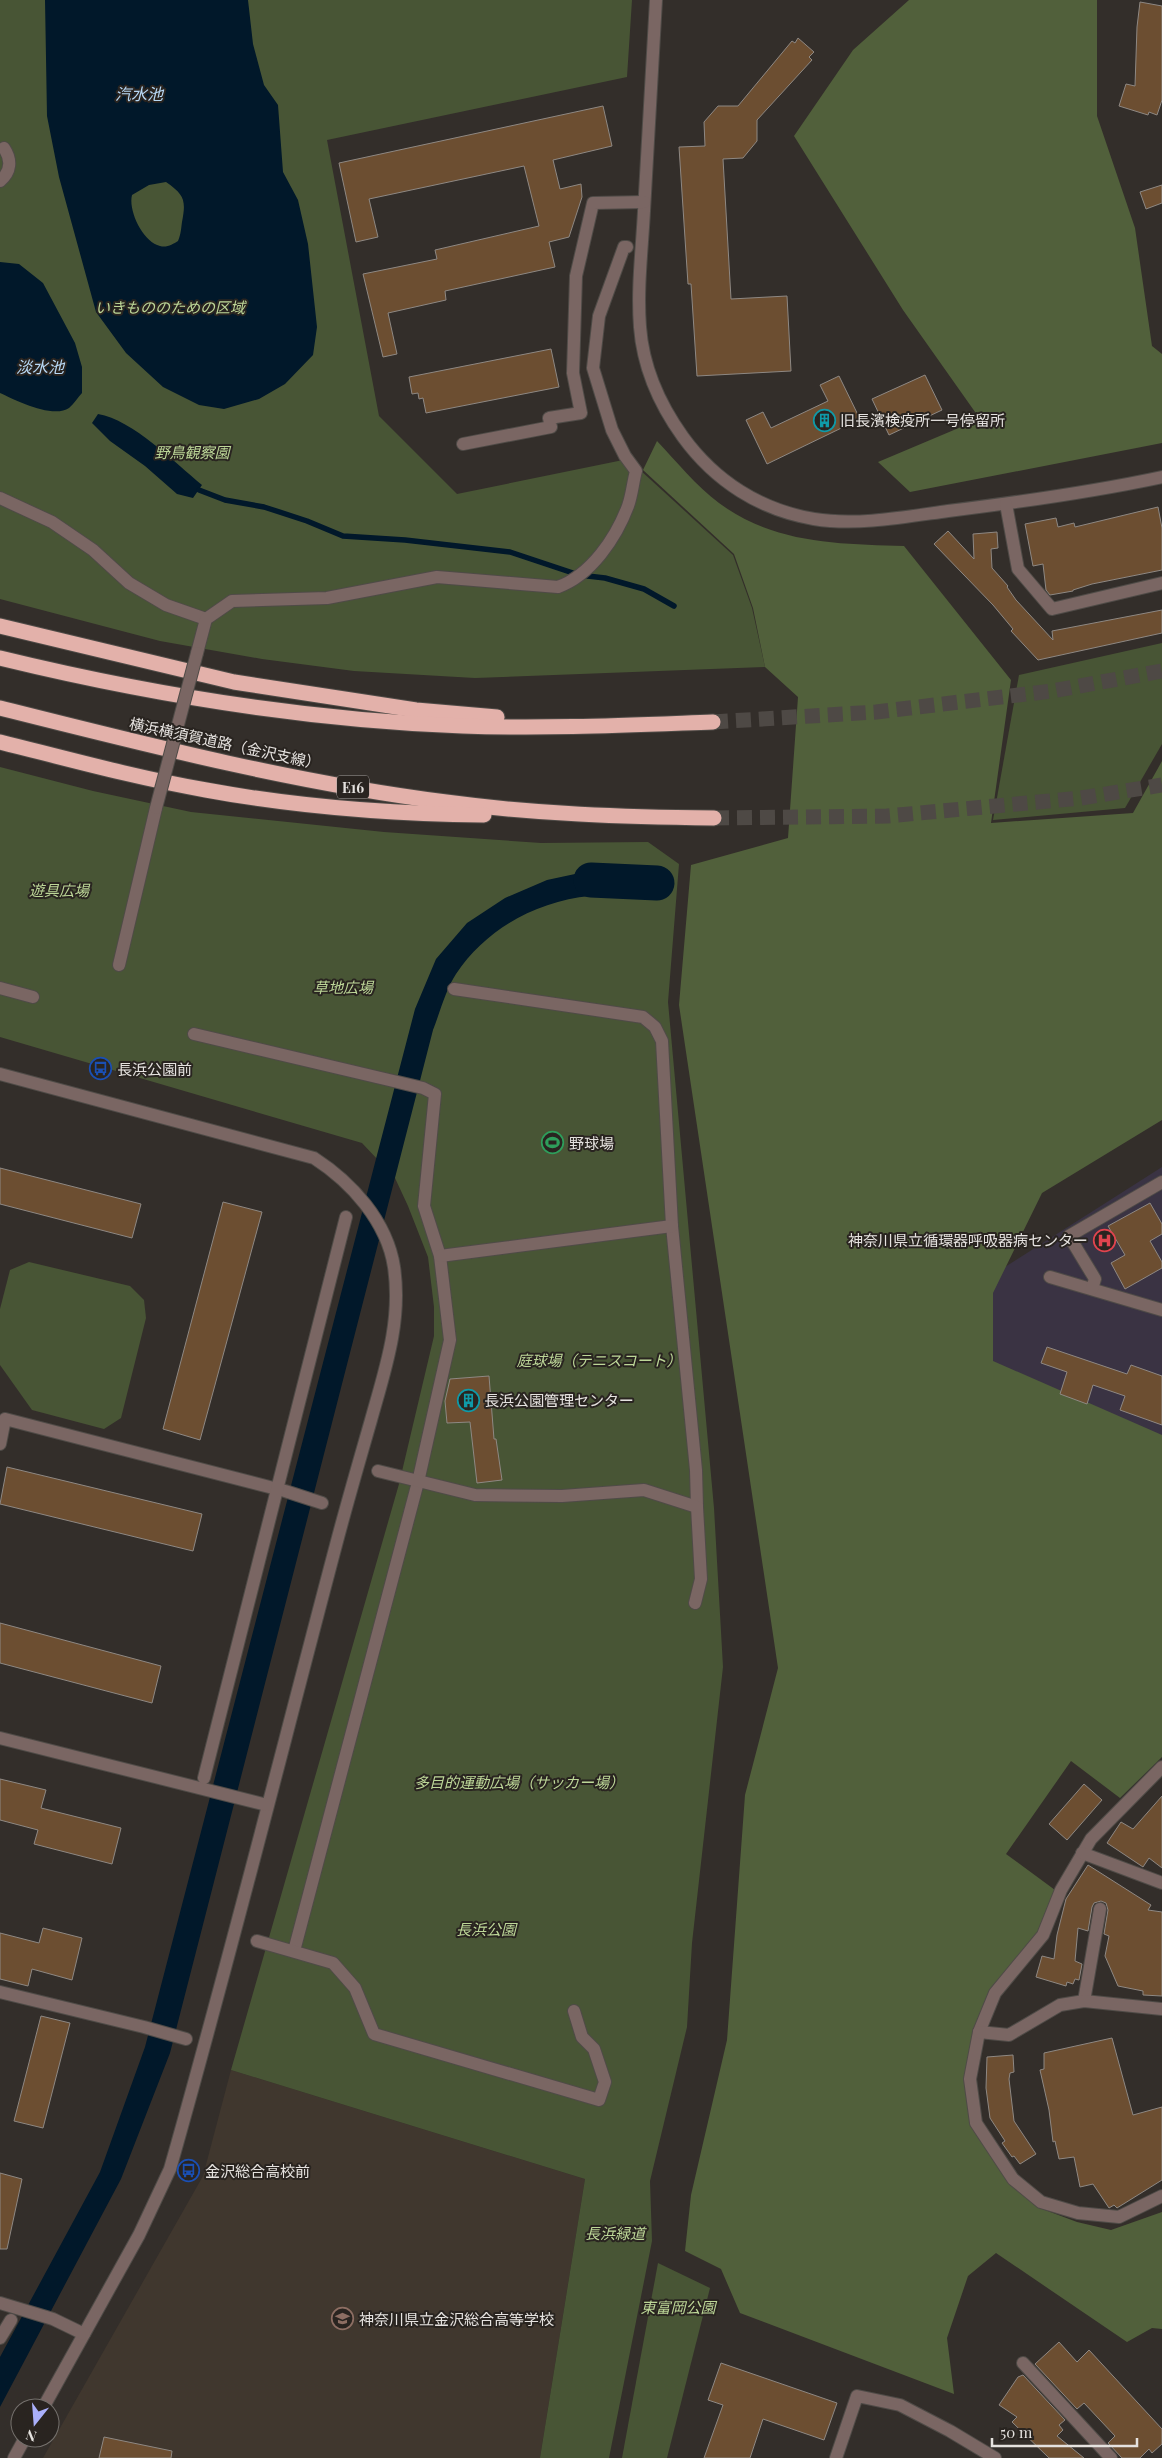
<svg xmlns="http://www.w3.org/2000/svg" width="1162" height="2458" viewBox="0 0 1162 2458" font-family="'Playfair Display','Noto Sans JP',serif">
<rect width="100%" height="100%" fill="#332e2a"/>
<path fill="#40372e" d="M231,2070L585,2179L540,2458H43L203,2176Z"/>
<path fill="#3a3343" d="M1162,1167V1449L987,1380L931,1314Z"/>
<g fill="#485535">
<path d="M0,0H632L627,77L327,140L379,416L457,494L628,459L733,555L752,608L765,667L475,678L354,671L262,659L160,641L0,599Z"/>
<path d="M1162,643V744L1125,808L993,820L1019,675Z"/>
<path d="M0,767L93,791L191,812L384,832L541,843L648,842L679,864L668,1002L714,1508L723,1667L692,1943L687,2027L650,2181L652,2241L609,2458H540L585,2179L231,2070L399,1484L434,1336V1307L428,1257L408,1206L395,1178L362,1143L0,1037Z"/>
<path d="M29,1262L130,1286L144,1300L146,1318L121,1418L104,1429L32,1410L0,1365V1309L10,1270Z"/>
<path d="M658,2263L710,2288L667,2458H622Z"/>
</g>
<g fill="#51603b">
<path d="M909,0H1097V116L1135,228L1152,346L1162,354V443L910,492L878,462L980,419L903,310L794,136L853,50Z"/>
<path d="M657,441C677,462 696,486 719,503C774,544 839,544 904,546L1011,680L991,823L1133,813L1162,761V1120L1042,1193L993,1293V1361L1162,1435V1757L1120,1798L1071,1761L1006,1854L1055,1890L1039,1932L974,2028L972,2125L1009,2183L1037,2207L1077,2222L1111,2230L1162,2212V2329L1152,2328L1127,2342L996,2253L968,2276L947,2338L954,2394L740,2313L721,2269L685,2251L691,2195L727,2040L745,1795L778,1668L679,1005L691,865L788,838L798,697L765,667L753,608L734,554L643,470Z"/>
</g>
<g fill="#01182a" fill-rule="evenodd">
<path d="M45,0H248L253,44L264,85L278,105L283,172L298,200L308,244L317,327L313,355L285,384L259,399L224,409L199,405L163,387L126,353L96,312L59,177L47,116ZM166,182C185,195 186,201 182,222C181,229 181,234 178,241C173,244 167,248 160,246C143,242 128,211 132,195L149,185Z"/>
<path d="M0,262L19,264L43,283L75,343L82,367V393C78,397 74,404 69,408C53,419 15,400 0,393Z"/>
<path d="M98,414C133,420 174,462 202,485L193,498L177,494L145,466L110,441L92,423Z"/>
<path d="M589,871L639,874L636,899C621,898 605,894 590,896C537,901 486,929 456,974C446,989 440,1012 433,1030L170,2053L121,2179L0,2407V2357L100,2172L145,2047L415,1009L436,959L467,923L505,898L547,880Z"/>
</g>
<g fill="none" stroke-linecap="round" stroke-linejoin="round">
<path stroke="#01182a" stroke-width="5.5" d="M199,490L225,500L264,507L307,521L343,536L405,540L510,552L579,575L605,578L644,589L674,606"/>
<path stroke="#01182a" stroke-width="35" d="M591,880L657,883"/>
</g>
<g fill="#6c4e31" stroke="#8e8883">
<path d="M1140,2L1162,6V100L1157,115L1149,112L1148,115L1119,106L1126,84L1135,86L1137,27Z"/>
<path d="M798,38L814,52L809,57L812,60L757,120V141L743,158L723,159L731,299L787,296L791,371L697,376L691,284H688L679,147L705,146L704,122L718,106H738L792,41L795,43Z"/>
<path d="M603,106L612,146L553,160L560,189L581,184L582,197L569,237L549,242L555,267L445,291L446,300L388,313L397,354L383,357L363,274L437,259L435,250L539,226L524,166L369,199L378,237L356,242L339,163Z"/>
<path d="M1162,185V203L1146,209L1140,192Z"/>
<path d="M551,349L559,387L426,413L423,398L419,399L418,393L412,394L409,377Z"/>
<path d="M925,375L942,410L889,435L872,399Z"/>
<path d="M839,376L860,419L767,464L746,420L763,412L771,428L828,401L820,385Z"/>
<path d="M1158,507L1162,528V570L1092,584L1073,590V591L1050,595L1046,590L1043,564L1033,566L1025,524L1056,518L1058,527L1074,523L1075,527Z"/>
<path d="M948,531L974,559L973,534L997,532L998,548L991,549L992,568L1008,586L1007,587L1016,600L1053,640L1052,631L1162,610V633L1038,660L1011,631L1013,629L993,605L934,544Z"/>
<path d="M0,1168L141,1204L132,1238L0,1204Z"/>
<path d="M223,1202L262,1212L200,1440L163,1429Z"/>
<path d="M1150,1203L1162,1224V1234L1150,1241L1162,1262V1268L1125,1289L1111,1263L1125,1255L1108,1226Z"/>
<path d="M1047,1347L1127,1374L1131,1365L1162,1376V1425L1120,1410L1125,1396L1093,1385L1087,1404L1060,1394L1067,1372L1041,1363Z"/>
<path d="M489,1376L494,1439H496L502,1480L477,1483L470,1422L447,1423L445,1401L450,1379Z"/>
<path d="M7,1467L202,1514L193,1551L0,1504Z"/>
<path d="M0,1623L161,1666L152,1703L0,1663Z"/>
<path d="M0,1779L46,1790L41,1808L121,1828L112,1864L34,1844L38,1830L0,1820Z"/>
<path d="M1084,1784L1102,1800L1067,1840L1049,1824Z"/>
<path d="M1162,1796V1868L1149,1858L1143,1867L1107,1843L1121,1822L1133,1829Z"/>
<path d="M1088,1865L1151,1905L1148,1910L1162,1912V1996L1143,1995V1991L1118,1986L1105,1956L1109,1936L1104,1934L1108,1910L1106,1903L1101,1901L1094,1903L1092,1907L1088,1931L1078,1928L1075,1961L1082,1964L1079,1980L1075,1979L1073,1984L1067,1982L1066,1986L1036,1977L1042,1956L1054,1959L1057,1935L1066,1899Z"/>
<path d="M43,1928L82,1938L72,1980L32,1969L28,1986L0,1979V1933L39,1943Z"/>
<path d="M41,2016L70,2023L43,2128L14,2121Z"/>
<path d="M1112,2038L1133,2115L1162,2107V2180L1117,2208L1114,2205L1109,2208L1093,2184L1080,2187L1074,2157L1059,2159L1055,2141L1053,2142L1049,2110L1040,2070L1044,2069V2053Z"/>
<path d="M1013,2055L1014,2072L1010,2073L1009,2079L1014,2121L1036,2154L1020,2164L1014,2156L1012,2157L1002,2143L1005,2141L990,2118L986,2088L987,2057Z"/>
<path d="M0,2173L22,2179L7,2249H0Z"/>
<path d="M1059,2342L1077,2362L1089,2350L1162,2429V2444L1152,2453L1149,2449L1140,2458H1122L1108,2443L1115,2436L1084,2403L1077,2409L1035,2364Z"/>
<path d="M721,2363L837,2403L824,2440L763,2419L750,2458H704L723,2405L708,2400Z"/>
<path d="M1023,2375L1065,2420L1059,2425L1063,2430L1057,2436L1084,2458H1049L1012,2422L1017,2417L999,2405L1018,2377Z"/>
<path d="M104,2437L172,2451L171,2458H99Z"/>
</g>
<g fill="none" stroke-linecap="round" stroke-linejoin="round">
<g stroke="#4e4945" stroke-width="15" stroke-dasharray="15 8" stroke-linecap="butt">
<path d="M713,722L876,712L1052,691L1162,671"/>
<path d="M714,818L887,816L1081,798L1162,785"/>
</g>
<defs>
<g id="minor">
<path d="M656,0C652,70 648,141 644,211C642,250 637,288 640,327C643,367 660,405 683,437C715,481 760,510 814,519C857,526 905,517 948,511C1020,502 1092,492 1162,477"/>
<path d="M0,181C11,172 12,160 4,148"/>
<path d="M463,444L551,427L549,418L581,413L573,373L576,276L593,203L644,202"/>
<path d="M0,498L52,522L93,550L129,583L166,605L206,619"/>
<path d="M1006,504L1018,569L1052,609L1162,583"/>
<path d="M197,653L206,619L232,601L327,598L437,577L558,587C591,575 616,538 628,506C632,495 633,482 636,471L625,456L612,430L593,368L599,316L624,247H627"/>
<path d="M119,965L156,808"/>
<path d="M0,988L33,997"/>
<path d="M454,989L643,1017L655,1027L662,1041L672,1226L696,1470L697,1507"/>
<path d="M194,1034L423,1088L435,1094L424,1206L440,1256L450,1340L418,1482L294,1951"/>
<path d="M0,1074L314,1158C351,1182 387,1221 394,1267C402,1321 385,1370 371,1420C359,1462 347,1503 336,1545C281,1753 229,1962 170,2169L139,2235L43,2408"/>
<path d="M440,1256L672,1226"/>
<path d="M1050,1277L1162,1310"/>
<path d="M1092,1289L1095,1279L1069,1236L1162,1182"/>
<path d="M0,1444L5,1419L285,1491L322,1503"/>
<path d="M378,1471L475,1495L562,1496L644,1490L697,1507L701,1579L695,1603"/>
<path d="M0,1738L267,1805"/>
<path d="M1162,1767L1091,1839L1061,1890L1043,1935L995,1993L979,2032L970,2079L976,2123L1013,2179L1041,2202L1078,2213L1119,2217L1162,2196"/>
<path d="M204,1778L346,1217"/>
<path d="M1082,1853L1162,1883"/>
<path d="M257,1941L333,1963L355,1988L374,2034L599,2100L605,2082L594,2049L582,2037L574,2011"/>
<path d="M0,1992L144,2027L186,2039"/>
<path d="M1084,2001L1100,1909"/>
<path d="M979,2032L1009,2035L1060,2005L1084,2001L1162,2009"/>
<path d="M0,2303L53,2319L84,2334"/>
<path d="M0,2338L11,2320"/>
<path d="M1023,2363L1111,2458"/>
<path d="M14,2458L25,2438"/>
<path d="M836,2458L857,2396L900,2405L950,2431L995,2458"/>
</g>
<g id="highway">
<path d="M0,626L234,682L416,710L497,717"/>
<path d="M0,658C152,695 307,720 463,726C546,729 630,725 713,722"/>
<path d="M0,708C147,745 296,783 446,802C535,814 624,817 714,818"/>
<path d="M0,742C68,759 137,778 206,790C298,807 391,814 484,815"/>
</g>
</defs>
<use href="#minor" stroke="#4f4b47" stroke-width="14"/>
<use href="#highway" stroke="#4f4b47" stroke-width="17"/>
<use href="#minor" stroke="#7a6663" stroke-width="12"/>
<use href="#highway" stroke="#e3b1aa" stroke-width="15"/>
<defs>
<path id="minor-bridge" d="M156,808L197,653"/>
</defs>
<use href="#minor-bridge" stroke="#4f4b47" stroke-width="14" stroke-linecap="butt"/>
<use href="#minor-bridge" stroke="#7a6663" stroke-width="12"/>
</g>
<defs>
<symbol id="building-ring" viewBox="-11 -11 22 22"><circle r="9.5" fill="#292420" stroke="#0f9aa8" stroke-width="1.5"/><path d="M-4-6H4V6H1V3H-1V6H-4ZM-2.5-4.3h1.7v1.8h-1.7ZM.8-4.3h1.7v1.8H.8ZM-2.5-1h1.7V.8h-1.7ZM.8-1h1.7V.8H.8Z" fill="#0f9aa8"/></symbol>
<symbol id="bus-ring" viewBox="-11 -11 22 22"><circle r="9.5" fill="#292420" stroke="#1a4fb4" stroke-width="1.5"/><path d="M-5-6H5V4H4V6H2V4H-2V6H-4V4H-5ZM-3.5-4V0h7V-4ZM-3.5 1.2v1.5H-2V1.2ZM2 1.2v1.5H3.5V1.2Z" fill="#1a4fb4"/></symbol>
<symbol id="stadium-ring" viewBox="-11 -11 22 22"><circle r="9.5" fill="#292420" stroke="#2e9e5b" stroke-width="1.5"/><path d="M0-5a6.5 5 0 1 0 0 10a6.5 5 0 1 0 0-10ZM-3.5-1.8h7v3.6h-7Z" fill="#2e9e5b"/></symbol>
<symbol id="hospital-ring" viewBox="-11 -11 22 22"><circle r="9.5" fill="#292420" stroke="#e0444e" stroke-width="1.5"/><path d="M-5-5h3v3.5h4V-5h3V5h-3V1.5h-4V5h-3Z" fill="#e0444e"/></symbol>
<symbol id="school-ring" viewBox="-11 -11 22 22"><circle r="9.5" fill="#292420" stroke="#8d6e63" stroke-width="1.5"/><path d="M0-5L7-2L0 1L-7-2ZM-4 1L0 2.5L4 1V4Q0 6-4 4Z" fill="#8d6e63"/></symbol>
</defs>
<g fill-rule="evenodd">
<use href="#building-ring" x="812" y="408" width="25" height="25"/>
<use href="#bus-ring" x="88" y="1056" width="25" height="25"/>
<use href="#stadium-ring" x="540" y="1130" width="25" height="25"/>
<use href="#hospital-ring" x="1092" y="1228" width="25" height="25"/>
<use href="#building-ring" x="456" y="1388" width="25" height="25"/>
<use href="#bus-ring" x="176" y="2158" width="25" height="25"/>
<use href="#school-ring" x="330" y="2306" width="25" height="25"/>
</g>
<g text-anchor="middle" dominant-baseline="central" stroke-width="4" stroke-linejoin="round" paint-order="stroke">
<rect fill="#292420" stroke="#ada9a6" stroke-width="1" x="337" y="775.5" width="32" height="23" rx="4"/>
<g font-size="14" font-weight="bold" fill="#e5e2df">
<text x="353" y="787">E16</text>
</g>
<g font-size="15" font-style="italic" fill="#bdd798" stroke="#292420">
<text x="170" y="307">いきもののための区域</text>
<text x="192" y="452">野鳥観察園</text>
<text x="59" y="890">遊具広場</text>
<text x="343" y="987">草地広場</text>
<text x="599" y="1360">庭球場（テニスコート）</text>
<text x="519" y="1782">多目的運動広場（サッカー場）</text>
<text x="486" y="1929">長浜公園</text>
<text x="615" y="2233">長浜緑道</text>
<text x="678" y="2307">東富岡公園</text>
</g>
<g font-size="15" fill="#e5e2df" stroke="#292420" text-anchor="start">
<text x="840" y="420">旧長濱検疫所一号停留所</text>
<text x="117" y="1069">長浜公園前</text>
<text x="569" y="1143">野球場</text>
<text x="1088" y="1240" text-anchor="end">神奈川県立循環器呼吸器病センター</text>
<text x="484" y="1400">長浜公園管理センター</text>
<text x="205" y="2171">金沢総合高校前</text>
<text x="359" y="2319">神奈川県立金沢総合高等学校</text>
</g>
<g font-size="15" fill="#e5e2df" stroke="#292420">
<text transform="translate(225 743) rotate(12)">横浜横須賀道路（金沢支線）</text>
</g>
<g font-size="16" font-style="italic" fill="#b7d8f5" stroke="#292420">
<text x="139" y="93">汽水池</text>
<text x="40" y="366">淡水池</text>
</g>
</g>
<g transform="translate(35 2423) rotate(197)"><circle r="24" fill="#292420" stroke="#74706c"/>
<path d="M0-4L9 19L0 12L-9 19Z" fill="#aab0fb"/>
<text y="-8" font-size="14" font-weight="bold" text-anchor="middle" fill="#e5e2df">N</text>
</g>
<path d="M992 2438v8h145v-8" fill="none" stroke="#e5e2df" stroke-width="2.5"/>
<text x="1000" y="2438" font-size="15" fill="#e5e2df" stroke="#292420" stroke-width="4" paint-order="stroke">50 m</text>
</svg>
